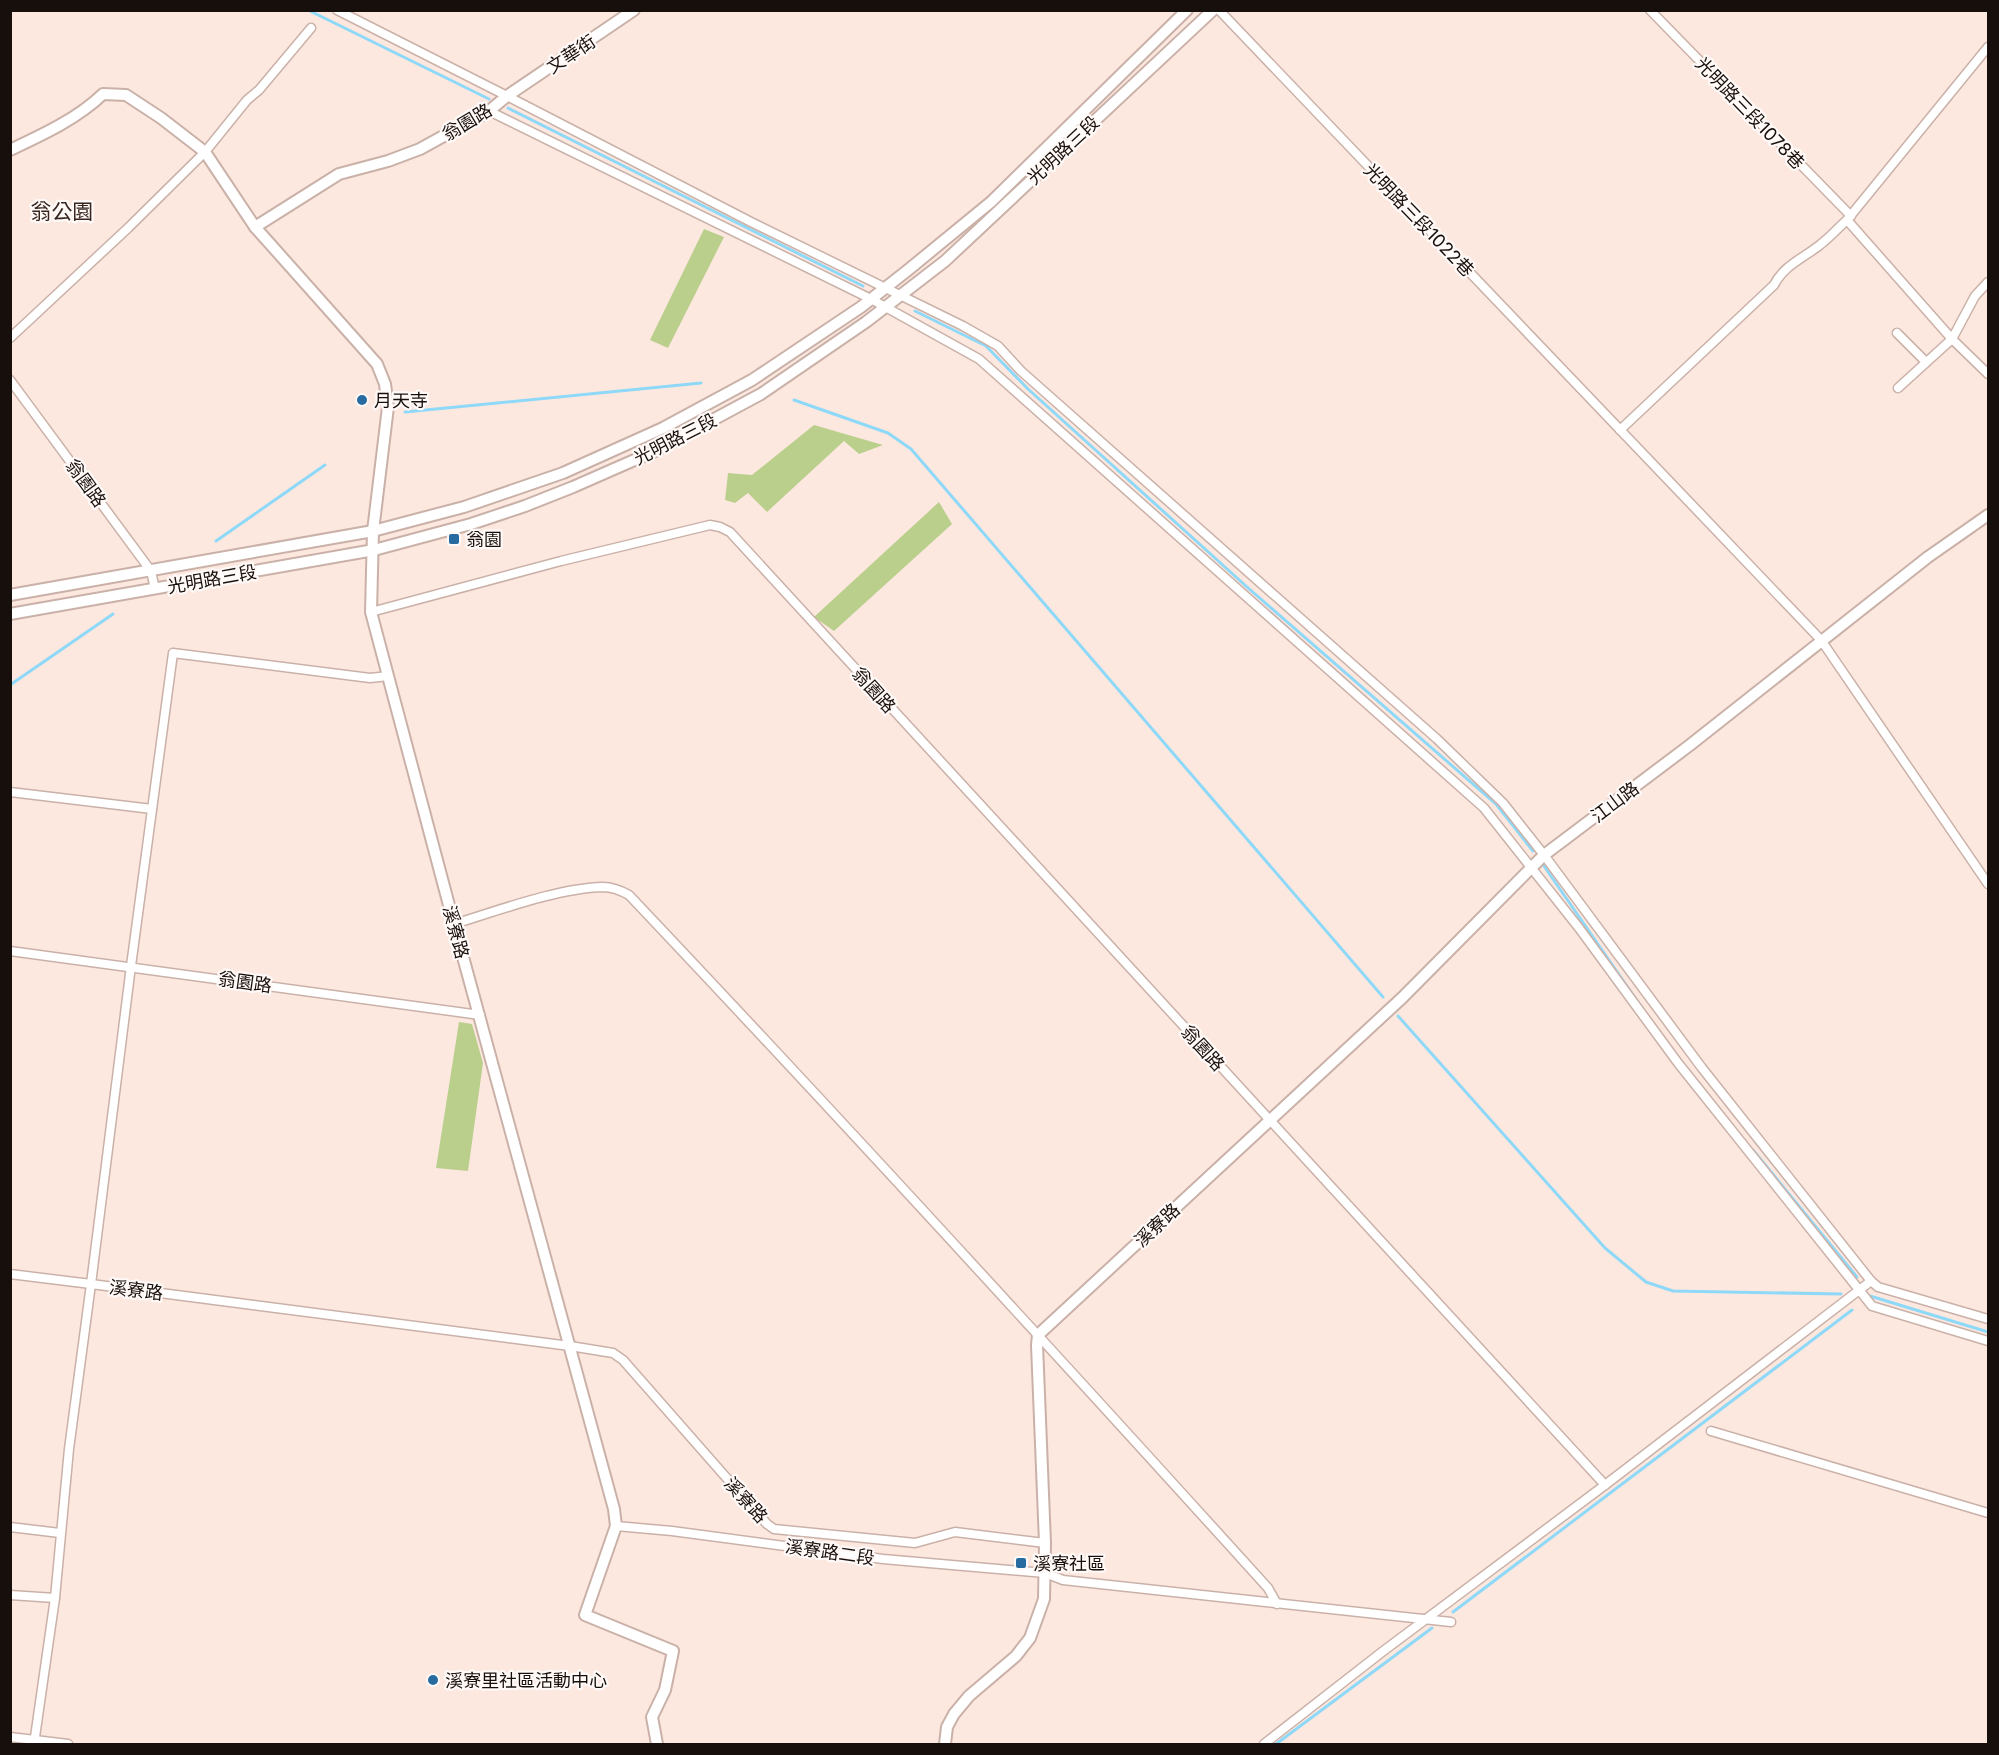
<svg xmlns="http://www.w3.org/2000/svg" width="1999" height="1755" viewBox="0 0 1999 1755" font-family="Inter,'Noto Sans TC',sans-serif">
<rect width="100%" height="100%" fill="#fde8e0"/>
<g fill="#bacf8c">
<path d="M704,229L724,237L668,348L650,340Z"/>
<path d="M814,425L883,445L859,454L844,441L767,512L748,493L735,503L725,500L728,473L752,475Z"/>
<path d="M939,502L952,524L834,631L814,617Z"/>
<path d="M459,1022L472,1024L483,1063L468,1171L436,1168Z"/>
</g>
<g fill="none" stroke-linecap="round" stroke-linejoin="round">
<g stroke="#8ed8f8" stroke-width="3">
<path d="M308,10L489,99"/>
<path d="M508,108L863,286"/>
<path d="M915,311L986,346L1028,389L1247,587L1496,804L1533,851"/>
<path d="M794,400L888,433L911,449L1383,997"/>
<path d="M405,412L701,383"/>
<path d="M216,541L325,465"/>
<path d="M10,685L113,614"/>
<path d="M1544,866L1642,1008"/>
<path d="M1398,1016L1605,1248L1646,1282L1673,1291L1841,1294"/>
<path d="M1753,1150L1857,1277"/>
<path d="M1870,1296L1988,1332"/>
<path d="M1453,1612L1852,1310"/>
<path d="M1276,1744L1432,1628"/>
</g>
<defs>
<g id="minor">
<path d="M337,10L507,96L751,222L963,326L998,346L1021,371L1437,739L1503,803L1544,855L1702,1068L1871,1281L1878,1287L1988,1319"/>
<path d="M1219,10L1821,640L1988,884"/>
<path d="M1650,10L1851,216"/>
<path d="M489,111L871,299L979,359L1484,808L1579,928L1678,1063L1872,1306L1988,1341"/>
<path d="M1847,220L1952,339L1988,374"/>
<path d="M1897,333L1926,362"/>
<path d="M10,338L128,228L205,152L247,100L259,90L311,28"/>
<path d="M10,380L151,571L155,589"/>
<path d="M1898,388L1952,339L1975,296L1988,282"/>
<path d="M1620,430L1774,285C1784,265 1804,258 1821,244C1830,237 1838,228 1847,220L1988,47"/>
<path d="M371,612L561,561L710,525L720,527L730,532L1605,1485"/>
<path d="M10,792L152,809"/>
<path d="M454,924C497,911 558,888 603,887C612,887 620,890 629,895C845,1123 1057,1355 1268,1588L1277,1604"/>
<path d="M10,951L480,1015"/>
<path d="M10,1274L91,1284L131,966L173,653L370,678L388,676"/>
<path d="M1711,1431L1988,1513"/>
<path d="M616,1526L672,1531L883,1559L1045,1573L1063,1580L1451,1622"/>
<path d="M10,1527L60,1533"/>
<path d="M10,1595L55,1598"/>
<path d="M10,1737L68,1744"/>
<path d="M34,1744L55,1598L69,1449L91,1284L570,1346L613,1353L623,1360L767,1524L774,1529L915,1543L955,1532L1045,1543"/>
<path d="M1264,1744L1382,1652L1605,1485L1871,1281"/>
</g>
<g id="tertiary">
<path d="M10,150C42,135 77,119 103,94L126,95L161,118L205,152L255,227L377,364L385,384L388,407L373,531L371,612L454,924L614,1509L616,1526L585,1615L673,1651L665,1690L652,1717L657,1744"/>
<path d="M255,227L339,174L388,161L420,149L489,111L507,96L634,10"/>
<path d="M10,595L373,531L464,507L563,473L663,428L752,380L861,307L908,270L991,202L1187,10"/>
<path d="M10,614L374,550L471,524L525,506L573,487L655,451L761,394L866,322L945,261L1213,10"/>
<path d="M945,1744L947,1727L954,1714L969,1696L1016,1656L1030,1638L1044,1599L1045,1543L1037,1345L1038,1335L1402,998L1544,855L1690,745L1928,557L1988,515"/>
</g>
</defs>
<use href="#minor" stroke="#cab1a8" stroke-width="11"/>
<use href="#tertiary" stroke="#cab1a8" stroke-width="14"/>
<use href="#minor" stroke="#fff" stroke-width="8"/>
<use href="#tertiary" stroke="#fff" stroke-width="10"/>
</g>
<g fill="#276ba0" stroke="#fff9f7" stroke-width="2">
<circle cx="362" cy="400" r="6"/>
<rect x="448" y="533" width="12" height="12" rx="3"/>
<rect x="1015" y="1557" width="12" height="12" rx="3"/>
<circle cx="433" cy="1680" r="6"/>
</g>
<g text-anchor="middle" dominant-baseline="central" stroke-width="4.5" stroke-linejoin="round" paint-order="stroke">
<g font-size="18" fill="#170f0b" stroke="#fff9f7">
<text transform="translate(571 54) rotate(-33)">文華街</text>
<text transform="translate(1750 113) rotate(46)">光明路三段1078巷</text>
<text transform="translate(467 122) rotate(-31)">翁園路</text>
<text transform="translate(1063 150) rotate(-43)">光明路三段</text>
<text transform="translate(1419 220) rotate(46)">光明路三段1022巷</text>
<text transform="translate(675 439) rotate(-27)">光明路三段</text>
<text transform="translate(86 483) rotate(54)">翁園路</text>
<text transform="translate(212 579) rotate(-10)">光明路三段</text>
<text transform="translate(874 690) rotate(48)">翁園路</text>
<text transform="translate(1615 802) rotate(-37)">江山路</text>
<text transform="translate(456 932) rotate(75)">溪寮路</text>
<text transform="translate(245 982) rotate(8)">翁園路</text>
<text transform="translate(1203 1048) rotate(48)">翁園路</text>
<text transform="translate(1157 1225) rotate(-43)">溪寮路</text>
<text transform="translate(136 1290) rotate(7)">溪寮路</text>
<text transform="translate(746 1500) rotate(48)">溪寮路</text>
<text transform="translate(830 1552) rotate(8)">溪寮路二段</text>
</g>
<g font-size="18" fill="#170f0b" stroke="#fff9f7" text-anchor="start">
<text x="374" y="400">月天寺</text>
<text x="466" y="539">翁園</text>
<text x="1033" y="1563">溪寮社區</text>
<text x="445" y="1680">溪寮里社區活動中心</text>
</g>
<g font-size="21" fill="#38251e" stroke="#fff9f7">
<text x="62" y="211">翁公園</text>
</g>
</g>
<rect width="1999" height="1755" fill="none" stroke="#170f0b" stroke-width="24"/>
</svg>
